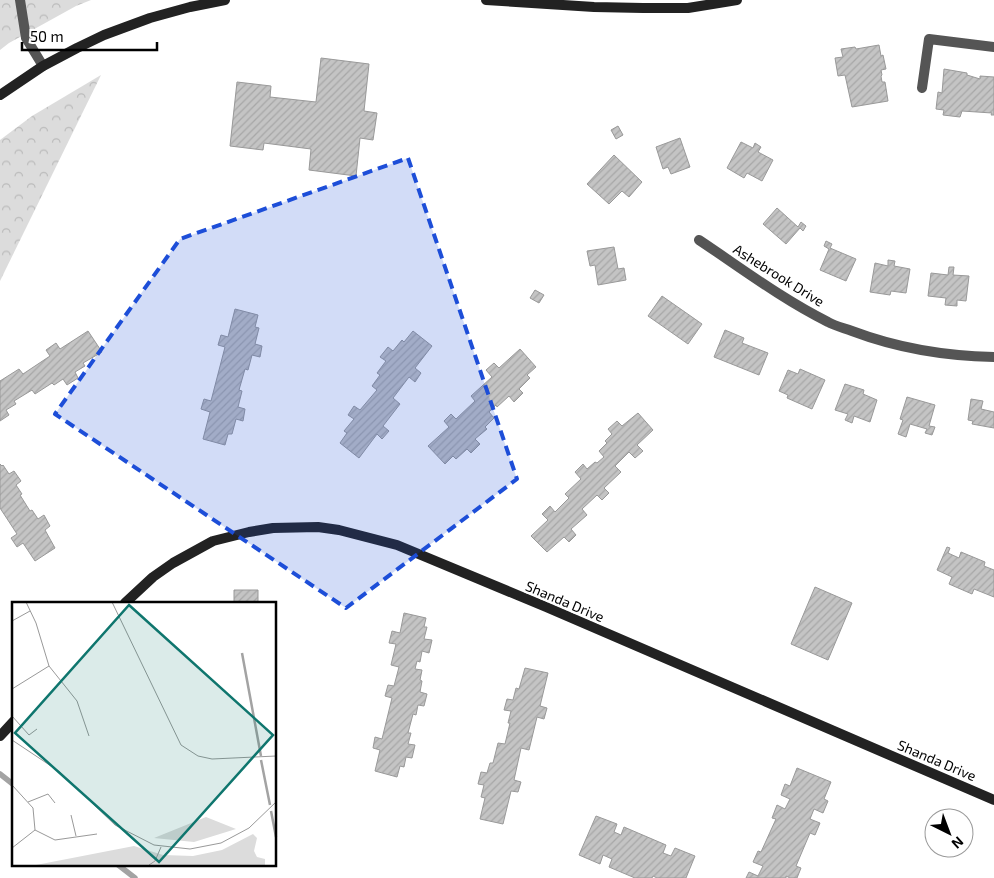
<svg xmlns="http://www.w3.org/2000/svg" width="994" height="878" viewBox="0 0 994 878" font-family="'Exo 2',sans-serif">
<defs>
<pattern id="park-crowns" width="20" height="18" patternUnits="userSpaceOnUse" patternTransform="scale(1.25)"><rect width="20" height="18" fill="#dcdcdc"/><path d="M2 6a3 3 0 1 1 6 0M12 15a3 3 0 1 1 6 0" fill="none" stroke="#bbb"/></pattern>
<pattern id="building-hatch" width="6" height="6" patternUnits="userSpaceOnUse" patternTransform="scale(1.25)"><rect width="6" height="6" fill="#c4c4c4"/><path d="M-1 1l2-2M0 6l6-6M5 7l2-2" fill="none" stroke="#a7a7a7"/></pattern>
</defs>
<rect width="100%" height="100%" fill="#fff"/>
<g fill="url(#park-crowns)">
<path d="M0,0H91L76,6L9,43L0,50Z"/>
<path d="M101,75L0,281V140L32,116Z"/>
</g>
<g fill="none" stroke-linecap="round" stroke-linejoin="round">
<g stroke="#a3a3a3" stroke-width="5.5">
<path d="M0,774L14,785"/>
<path d="M117,864L135,878"/>
</g>
</g>
<g fill="url(#building-hatch)" stroke="#999">
<path d="M879,45L881,56L883,55L886,69L881,70L882,75L881,76L882,82H885L888,101L852,107L845,75L838,76L835,58L843,57L841,49L855,47L856,49Z"/>
<path d="M321,58L369,64L364,111L377,113L373,140L360,138L356,176L309,170L311,149L264,143L263,150L230,146L237,82L271,86L270,97L316,102Z"/>
<path d="M944,69L967,73V75L980,79V76L994,77V115H991L992,113L962,111L960,117L943,115L944,110L936,109L938,92L942,93Z"/>
<path d="M618,126L623,135L616,139L611,130Z"/>
<path d="M680,138L690,167L671,174L668,167L663,169L656,147Z"/>
<path d="M741,142L753,148L755,143L761,147L758,152L773,160L762,181L747,173L744,178L727,168Z"/>
<path d="M614,155L642,182L629,197L622,191L609,204L587,184Z"/>
<path d="M777,208L798,227L801,222L806,226L803,231L800,228L786,244L763,224Z"/>
<path d="M826,241L832,244L830,248L856,259L846,281L820,270L829,249L824,246Z"/>
<path d="M614,247L618,269L624,268L626,280L598,285L595,265L590,266L587,251Z"/>
<path d="M888,260L895,261L894,266L910,269L906,293L891,291L890,295L870,292L875,263L888,266Z"/>
<path d="M949,267H954L953,275L969,276L966,301L957,300V306L945,305L946,298L928,296L931,273L948,275Z"/>
<path d="M535,290L544,295L539,303L530,298Z"/>
<path d="M662,296L702,324L688,344L648,316Z"/>
<path d="M235,309L258,315L255,327L259,328L255,344L262,346L260,357L252,355L248,370L245,369L239,390L242,391L238,407L245,409L243,421L236,419L232,434H228L225,445L203,439L210,412L201,409L204,399L211,401L225,347L218,345L221,335L228,337Z"/>
<path d="M725,330L744,338L742,343L768,353L759,375L714,357Z"/>
<path d="M88,331L102,352L83,363L85,366L75,372L78,378L67,385L63,379L54,385L52,383L35,394L32,390L14,401L16,404L6,410L9,415L0,421V381L19,369L23,374L50,356L46,350L56,343L60,349Z"/>
<path d="M413,331L432,346L415,368L421,373L415,382L409,377L393,398L400,404L383,426L389,431L382,439L377,434L359,458L340,443L347,433L344,431L354,419L348,415L354,406L360,410L377,390L372,386L380,375L377,373L386,361L380,357L388,347L393,351L402,340L404,342Z"/>
<path d="M520,349L536,367L527,375L530,378L519,389L523,393L514,402L509,396L497,407L496,405L489,412L494,418L485,427L487,429L475,439L480,444L471,453L467,449L456,459L453,456L445,464L428,446L449,427L444,421L451,414L456,419L475,401L471,396L492,377L486,370L494,363L499,368Z"/>
<path d="M800,369L825,380L812,409L787,398L788,395L779,391L788,370L798,374Z"/>
<path d="M845,384L864,390L863,394L877,400L870,422L854,416L852,423L845,420L848,414L835,410Z"/>
<path d="M907,397L935,405L929,426L935,427L932,435L925,433L927,429L910,424L906,437L898,434L903,420L900,419Z"/>
<path d="M971,399L983,401L981,409L994,412V428L972,424L973,421L968,420Z"/>
<path d="M638,413L653,430L637,445L643,451L635,458L629,452L615,466L621,472L604,488L609,493L602,500L597,495L582,509L587,515L571,529L576,535L569,542L564,537L547,552L531,536L548,520L542,514L550,506L555,512L569,498L565,494L581,479L575,472L583,464L587,469L595,462L597,463L604,457L599,451L607,443L605,441L612,434L608,429L617,421L622,426Z"/>
<path d="M0,464L2,466L3,465L9,474L14,471L21,481L16,485L22,494L20,495L30,511L32,510L38,519L44,515L50,526L45,530L55,548L35,561L23,543L17,547L11,538L17,534L0,508Z"/>
<path d="M947,547L950,548L948,553L959,558L961,552L985,562L984,566L994,570V597L974,589L972,594L949,584L952,577L937,570Z"/>
<path d="M815,587L852,603L828,660L791,644Z"/>
<path d="M234,590H258V603H261H234Z"/>
<path d="M404,613L426,618L424,627H427L424,639L432,640L429,653L422,651L420,662L417,661L415,669L422,670L420,680L422,681L420,692L427,694L424,706L418,705L416,715L413,714L408,733H411L408,744L415,745L412,758L406,757L404,767L400,766L397,777L375,771L380,750L373,748L375,737L382,739L392,698L385,696L388,685L394,686L399,667L391,665L396,644L389,643L392,631L400,633Z"/>
<path d="M525,668L548,673L540,706L547,708L544,719L537,717L529,750L521,748L514,780L521,782L518,792L511,791L503,824L480,819L485,798L481,797L484,785L478,784L481,772L487,773L490,763H493L498,743L505,744L510,723H508L511,711L504,710L507,699L513,700L516,688L519,689Z"/>
<path d="M797,768L831,782L824,799L828,801L823,813L814,809L810,819L820,823L815,835L810,833L796,866L801,868L797,878H790L786,876V878H746L749,872L758,876L763,866L753,862L758,851L761,852L776,819L772,818L777,805L785,809L790,799L781,795L785,784L790,786Z"/>
<path d="M596,816L617,824L614,832L621,835L624,827L666,845L663,853L671,856L675,848L695,856L686,878H657L653,876L652,878H635L609,867L612,859L603,855L600,864L579,855Z"/>
</g>
<g fill="none" stroke-linecap="round" stroke-linejoin="round">
<path stroke="#555" stroke-width="10" d="M20,0L26,38L43,66"/>
<g stroke="#555" stroke-width="10">
<path d="M922,88L929,39L994,47"/>
<path d="M699,240C741,268 782,299 828,322C835,326 844,328 852,331C897,348 946,356 994,357"/>
</g>
<g stroke="#222" stroke-width="10">
<path d="M486,0L594,7L643,8H688L737,0"/>
<path d="M0,95L43,66L77,48L104,35L150,18L190,7L225,0"/>
<path d="M125,603L153,577L173,563L213,541L249,532L273,528L318,527L339,530L397,545L546,607L994,800"/>
<path d="M0,736L14,721"/>
</g>
</g>
<path fill="#1d4ed8" fill-opacity="0.2" stroke="#1d4ed8" stroke-width="4" stroke-dasharray="10 6" stroke-linejoin="round" d="M408,158L517,479L346,608L55,414L180,239Z"/>
<g text-anchor="middle" dominant-baseline="central" stroke-width="4.5" stroke-linejoin="round" paint-order="stroke">
<g font-size="14" fill="#000" stroke="#fff">
<text transform="translate(779 275) rotate(32)">Ashebrook Drive</text>
<text transform="translate(565 601) rotate(23)">Shanda Drive</text>
<text transform="translate(937 760) rotate(23)">Shanda Drive</text>
</g>
</g>
<g transform="translate(12 602)">
<rect width="264" height="264" fill="#fff"/>
<path d="M194,215L224,227L182,240L142,236ZM241,232L245,236L242,249L245,255L253,257V263H24L122,244L151,253L181,254L210,248Z" fill="#dcdcdc"/>
<path fill="none" stroke="#a3a3a3" stroke-width="2.5" d="M230,51L249,154M249,158L258,203M259,209L264,235"/>
<path fill="none" stroke="#999" stroke-width="1" d="M14,0L24,21L37,64L65,99L77,134M100,0L169,143L186,154L200,157L264,154M0,19L18,9M0,87L37,64M0,114L17,133L25,127M0,138L48,170L103,223L142,243L178,247L209,241L237,226L264,200M0,183L21,206L23,228L0,246M16,200L36,192L43,201M59,213L64,234M23,228L43,238L85,232M137,263L143,259L149,245"/>
<path fill="#0f766e" fill-opacity="0.15" stroke="#0f766e" stroke-width="2.5" d="M117,3L261,133L147,260L3,131Z"/>
<rect width="264" height="264" fill="none" stroke="#000" stroke-width="2.5"/>
</g>
<g transform="translate(949 833) rotate(138)"><circle r="24" fill="#ffffff" stroke="#999999"/>
<path d="M0-4L9 19L0 12L-9 19Z" fill="#000000"/>
<text y="-8" font-size="14" font-weight="bold" text-anchor="middle" fill="#000000">N</text>
</g>
<path d="M22 42v8h135v-8" fill="none" stroke="#000000" stroke-width="2.5"/>
<text x="30" y="42" font-size="15" fill="#000000" stroke="#ffffff" stroke-width="4" paint-order="stroke">50 m</text>
</svg>
